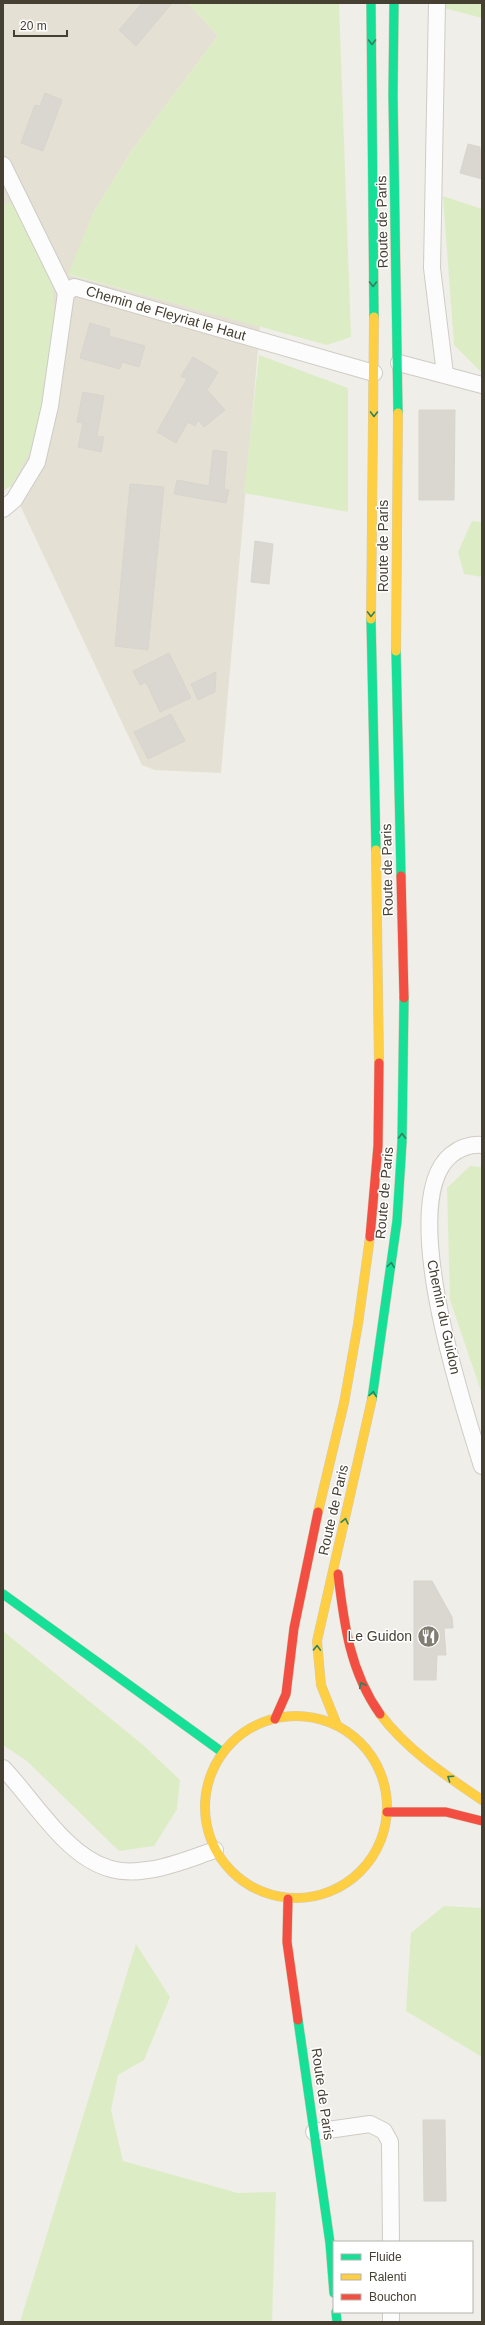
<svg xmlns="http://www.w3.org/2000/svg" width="485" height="2325" viewBox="0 0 485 2325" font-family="Arial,sans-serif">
<rect width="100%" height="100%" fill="#f0eee8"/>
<path fill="#e5e0d4" d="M3,3H188L218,36L132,150L93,213L69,275L260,326L221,773L155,770L142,765L11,486L31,450L16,199L3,206Z"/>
<g fill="#dcedc5">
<path d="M188,3H339L351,337L327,345L68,274L93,213L132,150L218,36Z"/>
<path d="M445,3H482V18L444,8Z"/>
<path d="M443,196L482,209V373L454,345Z"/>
<path d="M16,199L52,278L55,328L42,409L31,450L11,486L3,491V206Z"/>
<path d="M259,355L348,388V512L244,493Z"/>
<path d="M472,521L482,522V577L464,574L458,552Z"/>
<path d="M470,1166L482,1167V1394L450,1300L447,1188Z"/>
<path d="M3,1631L143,1745L180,1780L177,1809L154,1846L119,1851L27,1761L3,1745Z"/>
<path d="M444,1906L482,1908V2057L406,2011L411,1933Z"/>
<path d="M136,1944L170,1997L144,2060L118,2075L111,2110L123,2161L238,2193L276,2192L272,2322H20Z"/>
</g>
<g fill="#d9d7d0" stroke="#d8d5ce">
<path d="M142,3H172L136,46L119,30Z"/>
<path d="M45,93L62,100L43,151L21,143L35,105L40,106Z"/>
<path d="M468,144L480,147L482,179L460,173Z"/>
<path d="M90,323L110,329L109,336L145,346L139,367L122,362L120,369L80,358Z"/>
<path d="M193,357L218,372L207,390L225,410L204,427L198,420L195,426L188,422L176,443L157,432L187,379L181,376Z"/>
<path d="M83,392L104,396L97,436L104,437L101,452L78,447L83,423L77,422Z"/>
<path d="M419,410H455L454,500H419Z"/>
<path d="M213,450L227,452L224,489L229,490L226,503L174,494L177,480L209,486Z"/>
<path d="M130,484L164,487L148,650L115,646Z"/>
<path d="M255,541L273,544L269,584L251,582Z"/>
<path d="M169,653L191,698L160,712L146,682L140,685L133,671Z"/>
<path d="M216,672L215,692L198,700L191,684Z"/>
<path d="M171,714L185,741L148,759L134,732Z"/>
<path d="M414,1581H432L452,1617L453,1628H444L446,1655H437L436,1680H414Z"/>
<path d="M423,2120H445L446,2201H424Z"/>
</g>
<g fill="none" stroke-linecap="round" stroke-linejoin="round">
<defs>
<g id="street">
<path d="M437,3L432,268L445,374"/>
<path d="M3,165L66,293"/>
<path d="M399,363L482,385"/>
<path d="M3,509L14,500L37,462L50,406L66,293L74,287L374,373"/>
<path d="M482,1145C470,1144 460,1148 451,1155C395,1201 463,1405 482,1466"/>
<path d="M3,1768C33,1799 65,1855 108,1868C120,1872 135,1872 147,1870C168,1868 194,1857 215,1850"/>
<path d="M314,2132L370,2124L384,2131L390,2142L391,2242"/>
<path d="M391,2312V2322"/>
</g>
<g id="fast">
<path d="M371,3L374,317"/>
<path d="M394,3L393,95L398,413"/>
<path d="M371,619L376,850"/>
<path d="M396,651L401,876"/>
<path d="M372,1399L397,1221L402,1142L404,998"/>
<path d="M3,1594L222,1752"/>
<path d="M298,2020L330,2243L334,2293"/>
<path d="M336,2312L337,2322"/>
</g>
<g id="slow">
<path d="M371,619L374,317"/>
<path d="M396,651L398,413"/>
<path d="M376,850L379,1063"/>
<path d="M318,1512L344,1403L358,1324L370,1237"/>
<path d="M380,1714C407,1750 445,1775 482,1800"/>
<circle cx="296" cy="1807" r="91"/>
<path d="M337,1725L321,1685L317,1641L372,1399"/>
</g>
<g id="jam">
<path d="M401,876L404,998"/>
<path d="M370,1237L378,1146L379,1063"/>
<path d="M338,1574C344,1624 350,1672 380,1714"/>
<path d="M275,1719L286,1694L294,1628L318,1512"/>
<path d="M387,1812H446L482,1821"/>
<path d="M288,1899L287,1942L298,2020"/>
</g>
</defs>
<use href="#street" stroke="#ceccc5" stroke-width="18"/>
<use href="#fast" stroke="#d4cbb3" stroke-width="10"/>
<use href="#slow" stroke="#d4cbb3" stroke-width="10"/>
<use href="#jam" stroke="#d4cbb3" stroke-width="10"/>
<use href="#street" stroke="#fdfcfc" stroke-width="16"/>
<use href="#fast" stroke="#16e098" stroke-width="9"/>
<use href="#slow" stroke="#ffcf43" stroke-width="9"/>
<use href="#jam" stroke="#f24e42" stroke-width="9"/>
</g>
<defs><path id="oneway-chevron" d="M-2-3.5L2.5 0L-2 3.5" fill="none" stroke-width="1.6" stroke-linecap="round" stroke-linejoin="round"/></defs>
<g stroke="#33805b">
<use href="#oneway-chevron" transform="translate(372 42) rotate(90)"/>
<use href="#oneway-chevron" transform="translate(373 284) rotate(90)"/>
<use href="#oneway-chevron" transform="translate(374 414) rotate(91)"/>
<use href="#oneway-chevron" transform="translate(371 614) rotate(91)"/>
<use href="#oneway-chevron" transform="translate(402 1136) rotate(-89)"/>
<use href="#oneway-chevron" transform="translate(391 1265) rotate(-82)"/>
<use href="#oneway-chevron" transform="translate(373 1394) rotate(-82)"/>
<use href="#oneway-chevron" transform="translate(345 1521) rotate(-77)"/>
<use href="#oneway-chevron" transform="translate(317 1648) rotate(-88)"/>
<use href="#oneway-chevron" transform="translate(362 1685) rotate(-116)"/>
<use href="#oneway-chevron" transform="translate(450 1778) rotate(-146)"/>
</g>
<defs>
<symbol id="restaurant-disc" viewBox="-11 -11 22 22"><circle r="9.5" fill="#827d72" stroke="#fff"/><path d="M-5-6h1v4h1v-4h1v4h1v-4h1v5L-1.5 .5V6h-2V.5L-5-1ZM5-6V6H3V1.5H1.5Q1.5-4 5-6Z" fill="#fff"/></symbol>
</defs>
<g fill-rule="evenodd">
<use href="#restaurant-disc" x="416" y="1624" width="25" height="25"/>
</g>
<g text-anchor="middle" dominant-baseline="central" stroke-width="3" stroke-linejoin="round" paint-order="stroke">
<g font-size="14" fill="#464033" stroke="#fff">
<text transform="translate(382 222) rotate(-91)">Route de Paris</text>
<text transform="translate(166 313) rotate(16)">Chemin de Fleyriat le Haut</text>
<text transform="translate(383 546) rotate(-90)">Route de Paris</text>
<text transform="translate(387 870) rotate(-91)">Route de Paris</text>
<text transform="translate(384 1193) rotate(-85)">Route de Paris</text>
<text transform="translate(444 1317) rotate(78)">Chemin du Guidon</text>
<text transform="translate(333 1510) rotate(-77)">Route de Paris</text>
<text transform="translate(323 2094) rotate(82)">Route de Paris</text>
</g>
<g font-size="14" fill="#464033" stroke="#fff" text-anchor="end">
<text x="412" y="1636">Le Guidon</text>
</g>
</g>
<rect width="485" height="2325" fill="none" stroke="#464033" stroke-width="8"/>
<rect x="333" y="2241" width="140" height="72" fill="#ffffff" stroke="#b5b3ad"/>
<rect x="341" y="2254" width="20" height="6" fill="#16e098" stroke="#b5b3ad"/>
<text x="369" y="2261" font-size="12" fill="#464033">Fluide</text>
<rect x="341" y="2274" width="20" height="6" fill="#ffcf43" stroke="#b5b3ad"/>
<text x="369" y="2281" font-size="12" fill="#464033">Ralenti</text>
<rect x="341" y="2294" width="20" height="6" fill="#f24e42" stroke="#b5b3ad"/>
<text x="369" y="2301" font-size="12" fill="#464033">Bouchon</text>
<path d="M14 30v6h53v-6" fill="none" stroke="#464033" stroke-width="2"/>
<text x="20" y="30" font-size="12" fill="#464033" stroke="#ffffff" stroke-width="3" paint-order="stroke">20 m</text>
</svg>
